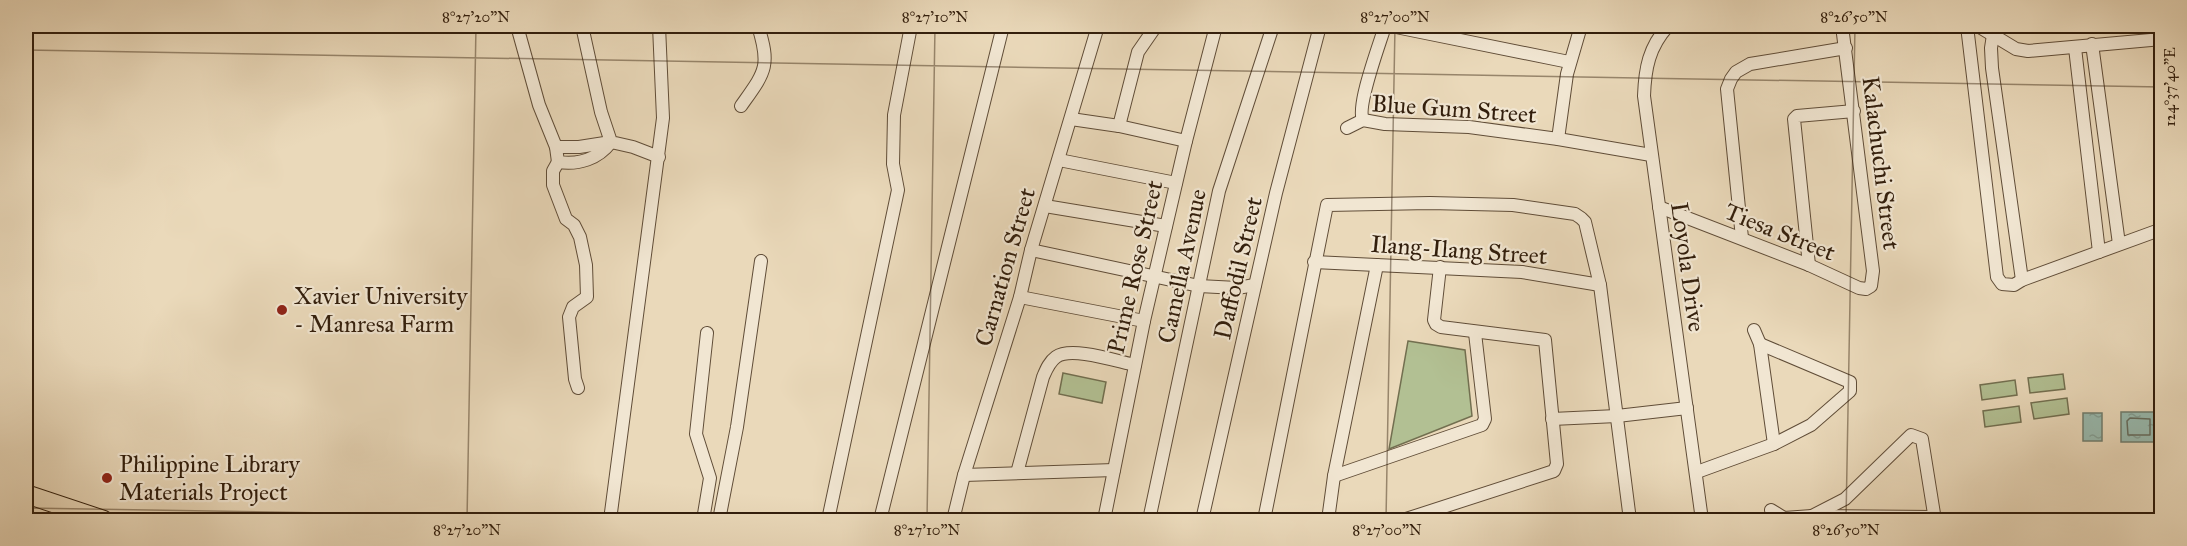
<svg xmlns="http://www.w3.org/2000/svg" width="2187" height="546" viewBox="0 0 2187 546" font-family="'IM FELL Great Primer',serif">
<defs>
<pattern id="water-ripples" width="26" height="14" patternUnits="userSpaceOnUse" patternTransform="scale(1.5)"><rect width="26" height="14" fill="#98baaf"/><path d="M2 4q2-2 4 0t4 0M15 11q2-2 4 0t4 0" fill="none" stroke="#839f95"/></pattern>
</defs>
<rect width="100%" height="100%" fill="#ead9ba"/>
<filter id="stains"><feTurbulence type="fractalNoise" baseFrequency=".00333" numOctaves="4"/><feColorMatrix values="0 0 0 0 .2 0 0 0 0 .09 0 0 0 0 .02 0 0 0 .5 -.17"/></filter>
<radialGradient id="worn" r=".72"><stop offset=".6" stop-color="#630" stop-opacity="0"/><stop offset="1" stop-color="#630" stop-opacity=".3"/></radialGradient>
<g fill="#b2c093" stroke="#726f50" stroke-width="1.5">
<path d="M1408,341L1465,350L1472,416L1389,449Z"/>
<path d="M1063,373L1106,382L1102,403L1059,394Z"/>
<path d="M2063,374L2065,389L2030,393L2028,378Z"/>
<path d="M2015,380L2017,395L1982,400L1980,385Z"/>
<path d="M2067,398L2069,414L2034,419L2031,403Z"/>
<path d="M2019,406L2021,422L1985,427L1983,411Z"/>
</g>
<g fill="url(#water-ripples)" stroke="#6f7c6e" stroke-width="1.5">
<rect x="2121" y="412" width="36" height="30"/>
<rect x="2083" y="413" width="19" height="28"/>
</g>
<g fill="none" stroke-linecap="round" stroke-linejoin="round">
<path stroke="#656c5e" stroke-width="1.5" d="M2130,418L2150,419V435H2128L2127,421Z"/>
<defs>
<g id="minor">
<path d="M517,26L539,105L556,147L558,162C579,165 598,159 611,142"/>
<path d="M582,26L601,112L611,142L633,147L659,157"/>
<path d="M1391,26L1569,62"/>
<path d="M1668,26C1649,47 1645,68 1644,96L1702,520"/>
<path d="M1967,26L1997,277L2002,284L2014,285L2022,280L2162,229"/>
<path d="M1978,26L2016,49L2028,51L2162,39"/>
<path d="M1993,35L1991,48L1992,68L2022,280"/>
<path d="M2092,44L2119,244"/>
<path d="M2075,48L2099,252"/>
<path d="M741,106C765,72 771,67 758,26"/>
<path d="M1071,119L1119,126L1186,141"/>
<path d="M1363,120C1356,106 1380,43 1385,26"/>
<path d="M1119,126L1138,52L1156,26"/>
<path d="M1347,128L1363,120L1385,124L1469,127L1558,139L1651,155"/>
<path d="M1558,139L1567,74L1581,26"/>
<path d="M556,147H579L611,142"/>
<path d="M1059,160L1176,183"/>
<path d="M558,162L553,171V185L566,219L574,225L580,237L586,265L587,297L573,307L569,317L575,379L578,388"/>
<path d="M1045,206L1166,226"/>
<path d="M1659,207L1809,265L1859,288L1866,289L1871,286L1873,271L1842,26"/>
<path d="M1742,238L1727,89L1731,79L1736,72L1750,64L1846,48"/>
<path d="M1031,250L1199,286L1237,288L1255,285"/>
<path d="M1314,262L1522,272L1600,285"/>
<path d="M1809,265L1794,119L1797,116L1854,111"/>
<path d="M1020,297L1144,321"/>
<path d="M1754,330L1760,344L1774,444"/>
<path d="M1552,419L1617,416L1687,408"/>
<path d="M1697,472L1774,444L1811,425L1850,391V382L1760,344"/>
<path d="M1017,473L1043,377C1046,370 1049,362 1056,357C1071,346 1116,361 1135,365"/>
<path d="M964,475L1114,470"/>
<path d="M1334,476L1482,425L1485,419L1475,333"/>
<path d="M1771,510L1784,518V520"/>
<path d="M1812,516L1845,499L1911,435L1922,439L1935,520"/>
<path d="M1784,518L1812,516L1934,517"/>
<path d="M610,520L663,118L659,26"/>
<path d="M703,520L710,478L696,434L707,333"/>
<path d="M719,520L737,427L761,261"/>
<path d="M828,520L898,190L893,164L894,115L911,26"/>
<path d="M880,520L1003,26"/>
<path d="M953,520L964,475L1020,297L1031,250L1098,26"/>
<path d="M1104,520L1144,321L1186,141L1216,26"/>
<path d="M1149,520L1219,191L1273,26"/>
<path d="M1202,520L1276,193L1320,26"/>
<path d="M1264,520L1327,205L1430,203L1513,205L1575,214L1581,218L1585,222L1600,285L1630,520"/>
<path d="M1328,520L1334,476L1377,265"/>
<path d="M1403,520L1554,471L1557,464L1545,340L1441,327L1436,324L1434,320L1440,267"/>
</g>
<path id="primary" d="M26,494L104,520"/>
</defs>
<use href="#minor" stroke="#604d38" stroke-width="14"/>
<use href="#primary" stroke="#321e0c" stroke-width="20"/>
<use href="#minor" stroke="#f1e6d2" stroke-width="12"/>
<use href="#primary" stroke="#ead9ba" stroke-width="18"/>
</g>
<path fill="none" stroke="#321e0c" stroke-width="1.5" stroke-opacity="0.45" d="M26,50L2162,87M26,508L762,520M467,520L476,26M927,520L935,26M1386,520L1395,26M1846,520L1855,26"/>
<g fill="#8f2418" stroke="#f1e6d2" stroke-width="2">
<circle cx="282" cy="310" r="6"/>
<circle cx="107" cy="478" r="6"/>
</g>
<g text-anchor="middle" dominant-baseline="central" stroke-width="4.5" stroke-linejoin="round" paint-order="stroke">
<g font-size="24" fill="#321e0c" stroke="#f1e6d2">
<text transform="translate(1454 109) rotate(4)">Blue Gum Street</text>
<text transform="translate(1881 163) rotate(83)">Kalachuchi Street</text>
<text transform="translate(1780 232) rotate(22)">Tiesa Street</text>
<text transform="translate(1459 250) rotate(4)">Ilang-Ilang Street</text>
<text transform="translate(1182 266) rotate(-78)">Camella Avenue</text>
<text transform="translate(1005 267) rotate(-74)">Carnation Street</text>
<text transform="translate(1135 267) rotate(-77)">Prime Rose Street</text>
<text transform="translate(1688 267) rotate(82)">Loyola Drive</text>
<text transform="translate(1238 268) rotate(-77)">Daffodil Street</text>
</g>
<g font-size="24" fill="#321e0c" stroke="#f1e6d2" text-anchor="start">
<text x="294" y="296">Xavier University<tspan x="294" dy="28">- Manresa Farm</tspan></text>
<text x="119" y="464">Philippine Library<tspan x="119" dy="28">Materials Project</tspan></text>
</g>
</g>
<rect width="2187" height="546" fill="none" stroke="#ead9ba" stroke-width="66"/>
<rect x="33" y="33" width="2121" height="480" fill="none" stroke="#321e0c" stroke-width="2"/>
<g font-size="15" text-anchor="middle" fill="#321e0c">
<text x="476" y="22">8°27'20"N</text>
<text x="935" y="22">8°27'10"N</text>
<text x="1395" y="22">8°27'00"N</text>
<text x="1854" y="22">8°26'50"N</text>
<text transform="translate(2170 87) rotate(-90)" y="5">124°37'40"E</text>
<text x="467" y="535">8°27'20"N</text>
<text x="927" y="535">8°27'10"N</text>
<text x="1387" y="535">8°27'00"N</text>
<text x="1846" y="535">8°26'50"N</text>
</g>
<rect width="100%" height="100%" filter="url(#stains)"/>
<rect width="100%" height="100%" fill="url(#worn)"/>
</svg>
